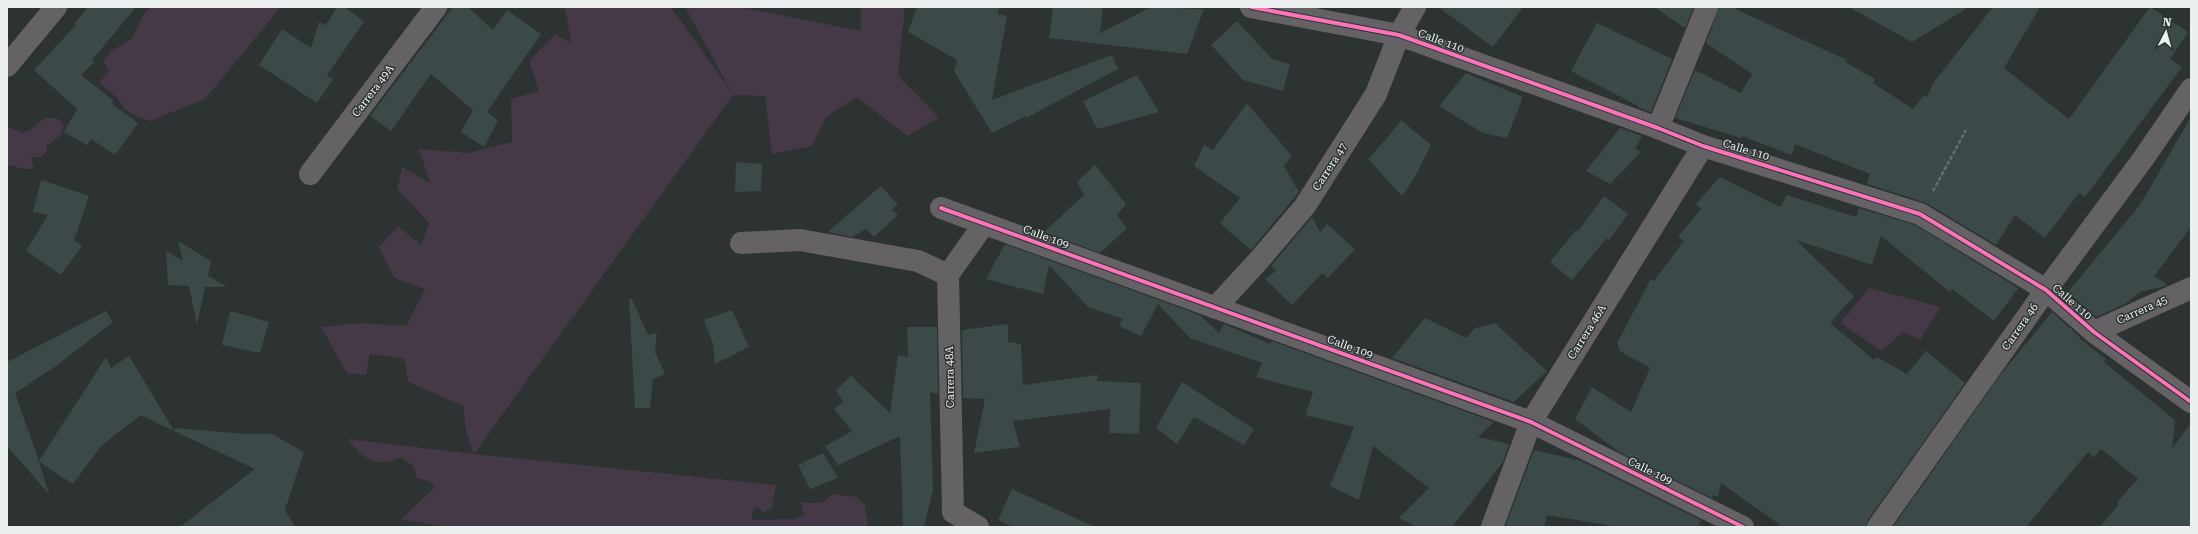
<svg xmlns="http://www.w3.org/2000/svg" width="2198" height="534" viewBox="0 0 2198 534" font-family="'Roboto Serif',serif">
<rect width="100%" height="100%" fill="#2d3232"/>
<g fill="#453847">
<path d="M151,7H281L205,99L150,121L136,116L126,110L116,97L99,82L109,72L103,61L113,50L132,38L144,14Z"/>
<path d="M565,7H671L731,91L685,7H740L861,31V7H905L898,75L939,118L907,136L857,97L826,117L812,146L772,154L765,96L733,95L474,454L776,485L772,507L765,513L757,507L752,512L753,520L794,519L804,515L801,502C814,503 823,506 832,494L857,497L865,506L868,527H444L401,519L435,487L429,481L417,478L414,467L402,457C376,469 364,459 347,439L474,454L466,431L463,406L408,382L405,359L370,354L366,375L347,373L321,327L360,323L406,326L425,289L394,278L379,247L398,226L421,245L429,223L397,189L402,167L430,183L419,149L468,153L512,142L511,99L539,91L529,61L555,34L571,43Z"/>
<path d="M45,118H57L64,126L60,136L46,146L47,152L41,157H31L34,169H26L7,165V126L22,133C34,130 35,124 45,118Z"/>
<path d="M1869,288L1941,307L1920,340L1903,332L1882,351L1840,323Z"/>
</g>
<g fill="#3b4949">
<path d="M88,7H136L92,60L94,62L81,75L114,101L112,104L138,123L115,155L91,139L87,145L64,132L77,109L34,70L76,25L74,24Z"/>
<path d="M337,7H345L364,22L327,75L333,79L317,103L259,65L282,29L311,48L319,22L326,25Z"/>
<path d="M453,7H468L493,30L507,10L541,34L487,112L498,120L484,147L461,132L473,110L431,74L391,131L370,116Z"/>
<path d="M917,7H999L998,14L1007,16L992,100L1112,55L1118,69L1026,118V116L992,133L954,71L957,60L908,32Z"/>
<path d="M1053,7H1103L1100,33L1151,7L1204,9L1187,54L1049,38Z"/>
<path d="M1438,7H1523L1493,47Z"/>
<path d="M1654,7H1694L1685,28Z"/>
<path d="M1719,7H1731L1847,60L1845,62L1875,79L1873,83L1913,109L1924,95L1927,97L1934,82L1993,7H2040L2004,68L2069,119L2150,7L2188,32L2170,59L2182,67L2085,197L2079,193L2045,238L2015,215L1996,245L1926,203L1867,184L1870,174L1795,144L1792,155L1742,136L1741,138L1675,118L1695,70L1741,93L1752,74L1706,43Z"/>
<path d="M1849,7H1969L1912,42Z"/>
<path d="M1237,21L1272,59L1290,64L1283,91L1243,80L1211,45Z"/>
<path d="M1597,23L1672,59L1651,112L1637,107L1638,106L1571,71Z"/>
<path d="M1466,73L1523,97L1507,138L1483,133L1439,106Z"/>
<path d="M1137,75L1159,112L1097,129L1083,101Z"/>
<path d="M1247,103L1292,156L1284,166L1299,192L1251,250L1220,223L1240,198L1194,166L1204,145L1213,150Z"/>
<path d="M2191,117V227L2154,276L2168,285L2140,292L2125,304L2096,317L2068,292L2140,205Z"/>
<path d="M1401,120L1431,145L1415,177L1402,196L1368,159L1388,137Z"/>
<path d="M1620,128L1642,136L1635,148L1641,152L1610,184L1586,171Z"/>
<path d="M736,162L762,164L761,191L735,192Z"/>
<path d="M1095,165L1126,204L1117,215L1127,228L1100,253L1044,232L1084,195L1077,182Z"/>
<path d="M1720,177L1780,207L1787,195L1856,217L1859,208L1915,225L2018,288L1994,321L1952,289L1950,292L1881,236L1872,265L1796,240L1854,296L1830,323L1874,360L1877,357L1907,374L1926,351L1965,383L1868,520L1866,527H1783L1721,483L1718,497L1713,495L1712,498L1619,452L1575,419L1592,387L1631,412L1650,368L1620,351L1617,343L1651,279L1654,281L1684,241L1678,237L1701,209L1696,204Z"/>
<path d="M41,180L89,196L74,240L82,246L61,275L26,251L48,215L33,212Z"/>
<path d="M881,186L898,205L891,210L898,215L874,237L866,229L852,237L828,232Z"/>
<path d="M1604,196L1628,214L1609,240L1607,238L1572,280L1550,262L1576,230L1578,231Z"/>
<path d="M1312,217L1320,232L1327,224L1355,249L1328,278L1322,273L1292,305L1265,279L1276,271L1271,266Z"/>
<path d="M178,241L211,261L208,276L227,287H205L197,325L189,286L168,285L166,251L183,261Z"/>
<path d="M1005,244L1200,315L1219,333L1224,324L1270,344L1272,341L1494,422L1478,437L1509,444L1503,462L1452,527H1417L1399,518L1429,488L1373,446L1359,500L1330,486L1354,427L1305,415L1313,392L1256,377L1262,363L1190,338L1158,304L1141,336L1119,326L1123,319L1088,307L1049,265L1043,294L986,279Z"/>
<path d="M629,299H632L648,335L657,333L655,352L665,374L653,379L650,408H635Z"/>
<path d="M732,310L749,347L715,364L713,344L704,320Z"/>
<path d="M106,311L113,322L56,366L15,393L39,461L106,357L111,368L129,356L174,431L141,415L101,446L73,484L39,462L49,494L7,446V362Z"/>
<path d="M230,311L269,322L260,353L222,345Z"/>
<path d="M2052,312L2080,337L2079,338L2106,359L2104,362L2175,420L2172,449L2191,423V527H2100L2119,504L2117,502L2138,479L2101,449L2094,457L2088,452L2026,527H1893L2001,374Z"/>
<path d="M1425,318L1466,338L1475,328L1497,323V325L1547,371L1514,402L1392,358Z"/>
<path d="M1008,324V342L1021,344L1023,385L1097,375V381L1141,383L1139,434L1109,433L1110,409L1013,421L1020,447L974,453L985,399L963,398L962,330Z"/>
<path d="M907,327H937L938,394L930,392L933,490L924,527H903L900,436L838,465L825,446L852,431L834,409L843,402L836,390L851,376L890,413L898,355L908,357Z"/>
<path d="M1182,382L1254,429L1244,445L1194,417L1177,444L1156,428Z"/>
<path d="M175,428L247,434H272L304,452L285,510L295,527H180L255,469L174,431Z"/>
<path d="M1534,450L1581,461L1701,520L1698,527H1618L1547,515L1544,527H1505Z"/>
<path d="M823,453L838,478L810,489L798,465Z"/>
<path d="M1012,489L1095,527H1014L998,520Z"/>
</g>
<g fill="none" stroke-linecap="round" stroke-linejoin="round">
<path stroke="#6c6c6e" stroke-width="2.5" stroke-dasharray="4 2" stroke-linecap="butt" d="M1933,191L1966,130"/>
<g stroke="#656266" stroke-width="22">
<path d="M7,66L56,7"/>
<path d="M1658,128L1707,7"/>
<path d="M310,174L436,7"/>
<path d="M941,208L1531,422L1743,527"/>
<path d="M741,243L800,240L918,261L948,275"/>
<path d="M2046,290L2094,332L2191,402"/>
<path d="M1215,308L1260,259L1305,206L1376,94L1399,35L1415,7"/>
<path d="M2094,332L2191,288"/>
<path d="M978,527L953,512L948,275L984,224"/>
<path d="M1492,527L1531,422L1703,146"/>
</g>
<g stroke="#656266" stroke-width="22">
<path d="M1251,7L1399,35L1658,128L1703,146L1920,214L2046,290"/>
<path d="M1878,527L2046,290L2143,159L2191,89"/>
</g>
<defs>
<g id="cycleway">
<path d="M1251,7L1399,35L1658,128L1703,146L1920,214L2046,290L2094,332L2191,402"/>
<path d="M941,208L1531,422L1743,527"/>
</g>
</defs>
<use href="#cycleway" stroke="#2c3333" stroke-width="6"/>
<use href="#cycleway" stroke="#fb73b8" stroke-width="4"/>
</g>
<g text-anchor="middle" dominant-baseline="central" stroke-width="3" stroke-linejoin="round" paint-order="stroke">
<g font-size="11" fill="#ecf0f0" stroke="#2c3333">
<text transform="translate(1441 41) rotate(20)">Calle 110</text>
<text transform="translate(373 91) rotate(-53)">Carrera 49A</text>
<text transform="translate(1746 150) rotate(17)">Calle 110</text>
<text transform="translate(1330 167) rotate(-57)">Carrera 47</text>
<text transform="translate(1046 237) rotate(20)">Calle 109</text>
<text transform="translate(2072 302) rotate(41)">Calle 110</text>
<text transform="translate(2142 310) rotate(-24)">Carrera 45</text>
<text transform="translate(2020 327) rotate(-55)">Carrera 46</text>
<text transform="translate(1587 332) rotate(-58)">Carrera 46A</text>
<text transform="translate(1350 347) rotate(20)">Calle 109</text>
<text transform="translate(950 377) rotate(-91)">Carrera 48A</text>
<text transform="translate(1650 471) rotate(26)">Calle 109</text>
</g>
</g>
<rect width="2198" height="534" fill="none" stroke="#ecf0f0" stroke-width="16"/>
<g transform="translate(2166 32) rotate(6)" stroke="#2c3333" stroke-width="3" paint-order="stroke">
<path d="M0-3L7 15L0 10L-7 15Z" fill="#ecf0f0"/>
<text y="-6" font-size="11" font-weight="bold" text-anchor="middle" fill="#ecf0f0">N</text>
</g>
</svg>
